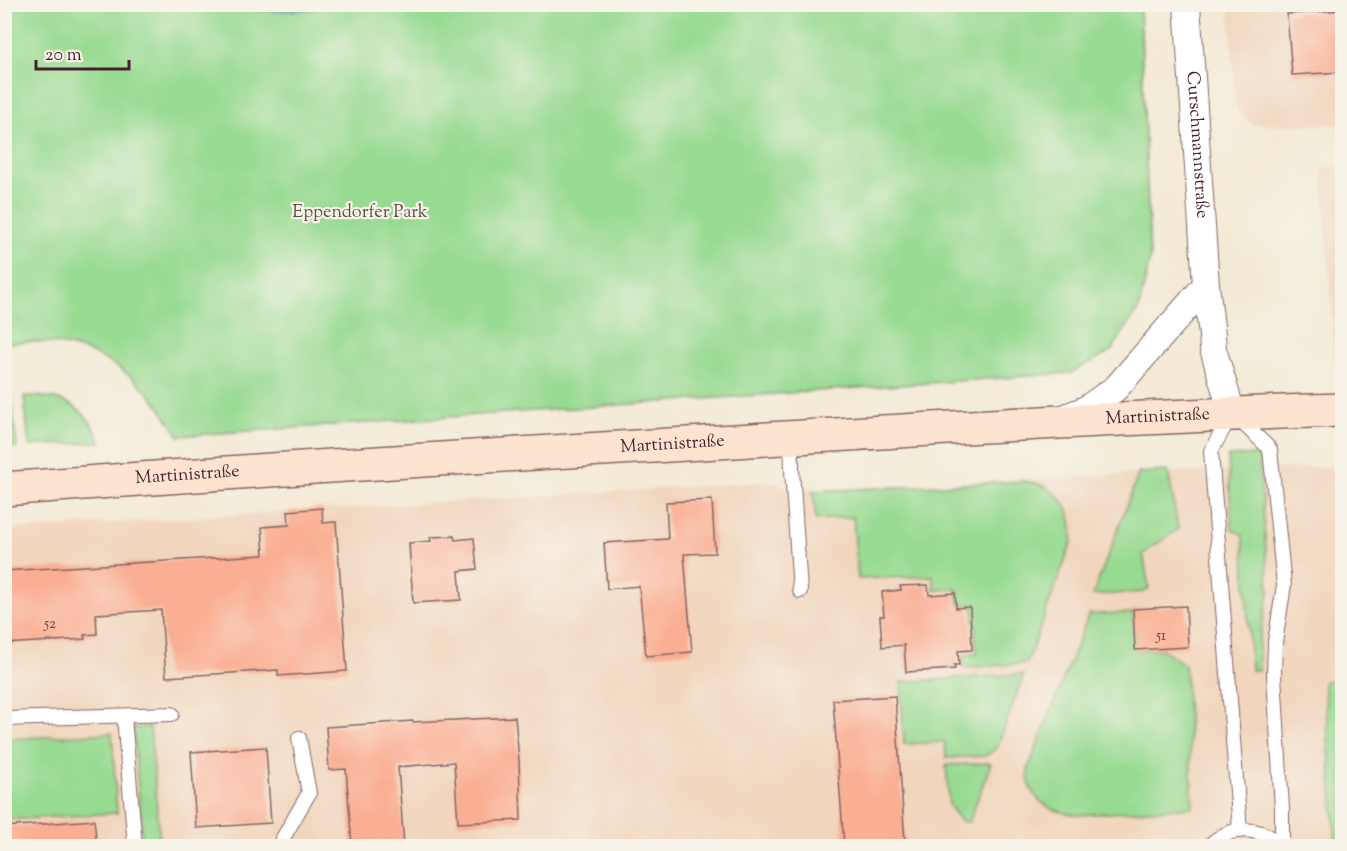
<svg xmlns="http://www.w3.org/2000/svg" width="1347" height="851" viewBox="0 0 1347 851" font-family="'Sorts Mill Goudy',serif">
<rect width="100%" height="100%" fill="#f7f3e8"/>
<filter id="ink" filterUnits="userSpaceOnUse"><feTurbulence type="fractalNoise" baseFrequency=".0167" numOctaves="2"/><feDisplacementMap in="SourceGraphic" scale="12" xChannelSelector="R" yChannelSelector="G"/><feConvolveMatrix kernelMatrix="1 2 1 2 8 2 1 2 1" color-interpolation-filters="sRGB"/></filter>
<filter id="wash" filterUnits="userSpaceOnUse"><feTurbulence type="fractalNoise" baseFrequency=".008" numOctaves="4" result="noise"/><feDisplacementMap in="SourceGraphic" scale="24" xChannelSelector="R" yChannelSelector="G"/><feGaussianBlur stdDeviation="1.35" result="paint"/><feColorMatrix in="noise" values="0 0 0 0 0 0 0 0 0 0 0 0 0 0 0 0 0 1.4 0 .05"/><feComposite in="paint" operator="in"/></filter>
<g filter="url(#wash)">
<rect width="100%" height="100%" fill="#f3ead5"/>
<g fill="#f1d5bd">
<path d="M1229,5H1342V125H1253L1236,109Z"/>
<path d="M1322,166L1342,167V359H1335Z"/>
<path d="M1342,466V846H5V530L186,518L766,482L813,491L1023,481L1139,473Z"/>
</g>
<g fill="#97da91" stroke="#707c5e" stroke-width="1.5">
<path d="M237,4C271,16 307,9 342,4L1140,5L1150,259L1139,308L1111,351L1071,373L179,436C169,422 161,407 150,395C112,353 60,335 5,344V5Z"/>
<path d="M24,396C61,395 87,405 100,442L29,446Z"/>
<path d="M11,398L17,447L5,448V400Z"/>
<path d="M1259,455L1269,592L1259,641V670H1251L1243,535L1232,529L1228,456Z"/>
<path d="M1168,471L1178,529L1143,554L1149,588L1144,592L1093,595L1139,473Z"/>
<path d="M1023,481C1057,484 1075,508 1072,541L1027,663L964,668L963,655L977,654L973,604L959,605L957,589L934,590L933,576L858,579L853,517L816,520L813,491Z"/>
<path d="M1133,613L1136,650L1162,649L1185,665L1193,807L1078,815C1049,812 1027,800 1028,769L1089,614Z"/>
<path d="M1024,674L997,748L985,756L946,758L945,742L904,744L901,682Z"/>
<path d="M1342,680V843L1336,844L1324,681Z"/>
<path d="M150,727L160,846H143L133,728Z"/>
<path d="M112,733L117,813L5,820V739Z"/>
<path d="M991,763L969,822L961,821L949,805L946,765Z"/>
</g>
<path fill="#5fc8da" stroke="#547482" stroke-width="1.5" d="M237,5V4L342,5C307,9 271,16 237,5Z"/>
<g id="blocks">
<g fill="#faae93">
<path d="M1342,10V72L1292,75L1287,14Z"/>
<path d="M712,500L715,553L684,554L692,652L646,656L639,586L607,589L604,543L668,539L666,502Z"/>
<path d="M322,508L323,523L336,522L347,671L278,676V670L166,677L161,610L96,614L97,634L84,635L85,639L4,644V571L264,555L262,527L289,525L288,511Z"/>
<path d="M454,536L455,540L474,538L477,569L459,571L461,600L413,603L409,543L431,541L430,537Z"/>
<path d="M928,585L929,595L955,593L956,608L970,607L972,650L958,651L959,665H954L955,669L906,672L904,645L882,647L880,616H884L882,592L901,590L900,586Z"/>
<path d="M1186,606L1188,647L1135,650L1133,609Z"/>
<path d="M895,696L905,842L844,846L833,700Z"/>
<path d="M515,717L519,760L521,820L458,823L454,762L398,767L404,846H352L346,769L329,770L326,727L413,721V722Z"/>
<path d="M266,747L271,823L196,828L191,752Z"/>
<path d="M94,820L97,846H4V827Z"/>
</g>
</g>
</g>
<g filter="url(#ink)">
<use href="#blocks" fill-opacity="0" stroke="#856666" stroke-width="1.5"/>
<g fill="none" stroke-linecap="round" stroke-linejoin="round">
<defs>
<g id="lane">
<path d="M791,437L792,470L800,591"/>
<path d="M124,717L135,846"/>
<path d="M4,719L172,714"/>
<path d="M1240,831L1211,451L1232,413L1270,449L1284,585L1275,642L1274,675L1282,809V846"/>
<path d="M284,846L283,838L309,793L299,738"/>
<path d="M1209,846C1231,824 1260,826 1282,846"/>
</g>
<g id="street">
<path id="s1" d="M1187,4L1206,285L1212,335L1213,349L1232,413"/>
<path d="M1063,418L1086,409L1116,388L1206,285"/>
</g>
<g id="secondary">
<path id="s2" d="M4,489C226,472 448,458 670,445C894,431 1118,417 1342,410"/>
</g>
</defs>
<use href="#lane" stroke="#856666" stroke-width="16"/>
<use href="#street" stroke="#856666" stroke-width="28"/>
<use href="#secondary" stroke="#856666" stroke-width="36"/>
<use href="#lane" stroke="#fff" stroke-width="14"/>
<use href="#street" stroke="#fff" stroke-width="26"/>
<use href="#secondary" stroke="#fde4d0" stroke-width="33"/>
</g>
</g>
<g text-anchor="middle" dominant-baseline="central" stroke-width="4.5" stroke-linejoin="round" paint-order="stroke">
<g font-size="15" fill="#764345">
<text x="50" y="624">52</text>
<text x="1161" y="636">51</text>
</g>
<g font-size="18" fill="#4a1f2b" stroke="#f7f3e8">
<text stroke="none"><textPath href="#s1" startOffset="141">Curschmannstraße</textPath></text>
<text stroke="none"><textPath href="#s2" startOffset="1156">Martinistraße</textPath></text>
<text stroke="none"><textPath href="#s2" startOffset="670">Martinistraße</textPath></text>
<text stroke="none"><textPath href="#s2" startOffset="184">Martinistraße</textPath></text>
</g>
<g font-size="18" fill="#5d4e44" stroke="#f7f3e8">
<text x="360" y="213">Eppendorfer Park</text>
</g>
</g>
<rect width="1347" height="851" fill="none" stroke="#f7f3e8" stroke-width="24"/>
<path d="M36 60v9h93v-9" fill="none" stroke="#4a1f2b" stroke-width="3"/>
<text x="45" y="60" font-size="18" fill="#4a1f2b" stroke="#f7f3e8" stroke-width="4.5" paint-order="stroke">20 m</text>
</svg>
